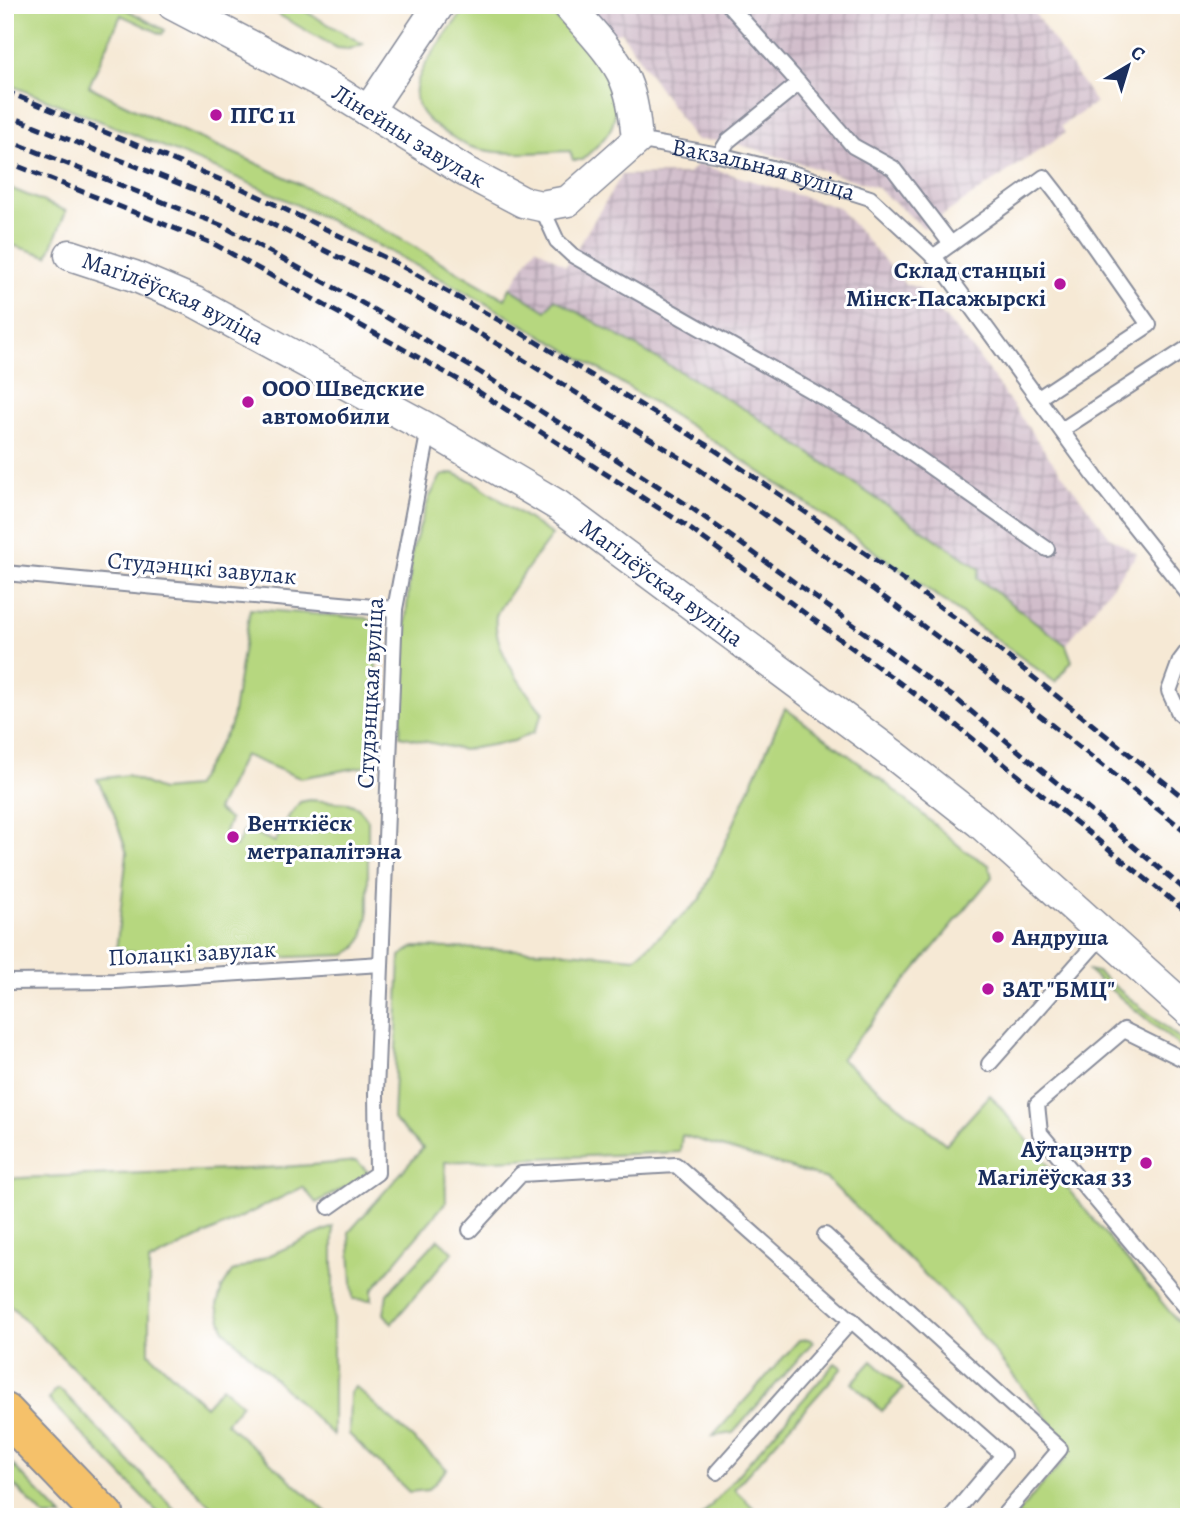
<svg xmlns="http://www.w3.org/2000/svg" width="1194" height="1522" viewBox="0 0 1194 1522" font-family="Alegreya,serif">
<defs>
<pattern id="industrial-grid" width="8" height="8" patternUnits="userSpaceOnUse" patternTransform="scale(1.75)"><rect width="8" height="8" fill="#d1bdcb"/><path d="M0 4h8M4 0v8" fill="none" stroke="#a99aa8"/></pattern>
</defs>
<rect width="100%" height="100%" fill="#fff"/>
<filter id="ink" filterUnits="userSpaceOnUse"><feTurbulence type="fractalNoise" baseFrequency=".0143" numOctaves="2"/><feDisplacementMap in="SourceGraphic" scale="14" xChannelSelector="R" yChannelSelector="G"/><feConvolveMatrix kernelMatrix="1 2 1 2 8 2 1 2 1" color-interpolation-filters="sRGB"/></filter>
<filter id="wash" filterUnits="userSpaceOnUse"><feTurbulence type="fractalNoise" baseFrequency=".00686" numOctaves="4" result="noise"/><feDisplacementMap in="SourceGraphic" scale="28" xChannelSelector="R" yChannelSelector="G"/><feGaussianBlur stdDeviation="1.57" result="paint"/><feColorMatrix in="noise" values="0 0 0 0 0 0 0 0 0 0 0 0 0 0 0 0 0 1.4 0 .05"/><feComposite in="paint" operator="in"/></filter>
<g filter="url(#wash)">
<rect width="100%" height="100%" fill="#f6e9d5"/>
<g fill="url(#industrial-grid)">
<path d="M588,5H1029L1096,103L1061,126L1065,133L924,228L876,187L728,141L695,140L621,32L608,34Z"/>
<path d="M698,164L839,208L905,284L919,288L975,352L1049,457L1110,537L1137,554L1066,645L977,578L980,569L555,299L547,311L510,288L536,247L566,266L622,175L688,174Z"/>
</g>
<g fill="#b6d77f" stroke="#68836e" stroke-width="2">
<path d="M5,5H118L165,30L162,34L121,15L89,86C150,119 215,143 277,173C355,211 430,256 505,299L510,288L546,311L555,299L746,410L980,569L977,578L1066,645L1072,661L1055,682C938,597 822,511 701,433C589,360 471,293 352,232C241,175 122,130 5,83Z"/>
<path d="M268,5H294L363,44L349,49L337,48L265,7Z"/>
<path d="M471,5H542C572,35 629,74 613,123C609,137 592,150 582,160H573L570,151C537,152 500,157 468,146C460,143 452,136 444,132C400,105 414,78 440,43C449,30 458,16 471,5Z"/>
<path d="M5,186L66,211L48,256L5,243Z"/>
<path d="M453,473L474,482L552,535C543,548 498,606 496,616C492,648 524,690 543,713L534,732L514,741L463,750L400,736L403,651L412,551L429,498L441,476Z"/>
<path d="M250,609L366,618L377,624L374,753L367,766L300,778L244,755L217,810L230,820L225,831V842L236,847L245,829L275,842L289,816L300,802L310,800L348,803L358,807L368,820V916L363,937L356,948L345,955L218,960L116,951L127,853L113,811L97,779L127,775L161,790L194,787L231,725Z"/>
<path d="M785,708L882,780L964,850L989,865L992,877L841,1059L946,1144L990,1095L1189,1335V1517H1014L1067,1457V1443L959,1308L827,1179L682,1135L680,1152L445,1162L446,1202L372,1290V1300L353,1299L349,1232L423,1148L393,1119L400,956L414,947L556,951L635,958L700,900Z"/>
<path d="M1087,970L1097,972L1189,1046V1054Z"/>
<path d="M357,1161L370,1174L316,1203L303,1187L149,1262V1353L205,1406L222,1387L242,1404L226,1423L332,1517H222L5,1300V1179C122,1172 240,1173 357,1161Z"/>
<path d="M333,1227V1435L224,1330L217,1306L222,1288L232,1272Z"/>
<path d="M438,1239L453,1252L392,1323L384,1314L387,1294Z"/>
<path d="M809,1339L813,1342L733,1433L713,1436L799,1340Z"/>
<path d="M872,1361L903,1389L882,1411L852,1383Z"/>
<path d="M835,1363L842,1368L734,1489L760,1514L701,1517Z"/>
<path d="M355,1387L447,1469L428,1490L409,1492L349,1434L350,1393Z"/>
<path d="M58,1389L63,1392L182,1517H162L49,1400L53,1392Z"/>
<path d="M5,1457L63,1517H45L5,1476Z"/>
</g>
</g>
<g filter="url(#ink)">
<g fill="none" stroke-linecap="round" stroke-linejoin="round">
<defs>
<g id="service">
<path d="M729,5L799,83"/>
<path id="s1" d="M637,140L719,155L792,173L870,198L936,259L1096,478L1189,595"/>
<path d="M719,155L728,141L799,83L853,146L893,168L951,244"/>
<path d="M541,206L557,241L572,255L871,425L1047,549"/>
<path d="M933,257L1044,177L1058,195L1149,325L1040,397"/>
<path d="M1063,429L1189,347"/>
<path d="M5,573L395,609"/>
<path d="M1189,649L1180,661L1169,691L1179,713L1189,721"/>
<path d="M5,982L116,981L381,964"/>
<path d="M1189,1062L1124,1030L1037,1104L1040,1133L1189,1311"/>
<path d="M989,1064L1103,935"/>
<path d="M329,1207L377,1173L376,1093L395,609L429,429"/>
<path d="M470,1230L521,1174L676,1165L1003,1455L951,1517"/>
<path d="M825,1235L1060,1449L1002,1517"/>
<path d="M717,1472L852,1320"/>
</g>
<g id="minor">
<path id="s2" d="M173,5L328,86L466,172L523,202L541,206L568,201L637,140C635,119 633,99 625,80C616,56 585,25 568,5"/>
<path d="M368,111L439,5"/>
<path id="s3" d="M70,255L134,276L195,302L429,429L559,506L895,756L980,823L1189,1011"/>
</g>
<path id="primary" d="M5,1413L105,1517"/>
</defs>
<use href="#service" stroke="#888c9a" stroke-width="18"/>
<use href="#minor" stroke="#888c9a" stroke-width="33"/>
<use href="#primary" stroke="#888c9a" stroke-width="42"/>
<use href="#service" stroke="#fff" stroke-width="14"/>
<use href="#minor" stroke="#fff" stroke-width="30"/>
<use href="#primary" stroke="#f5c16b" stroke-width="38"/>
<g stroke="#1b2f5e" stroke-width="5" stroke-dasharray="10 5" stroke-linecap="butt">
<path d="M5,91L243,189L394,262L511,327L709,446L891,571L1003,653L1189,802"/>
<path d="M5,114L233,205L381,278L501,346L697,468L874,590L985,672L1189,834"/>
<path d="M5,139L223,226L357,300L478,371L686,504L955,698L1189,893"/>
<path d="M5,161L214,244L468,385L685,525L946,717L1189,914"/>
</g>
</g>
</g>
<g fill="#b5179e" stroke="#fff" stroke-width="2.5">
<circle cx="216" cy="115" r="7"/>
<circle cx="1060" cy="284" r="7"/>
<circle cx="248" cy="402" r="7"/>
<circle cx="233" cy="837" r="7"/>
<circle cx="998" cy="937" r="7"/>
<circle cx="988" cy="989" r="7"/>
<circle cx="1146" cy="1163" r="7"/>
</g>
<g text-anchor="middle" dominant-baseline="central" stroke-width="6" stroke-linejoin="round" paint-order="stroke">
<g font-size="24" font-weight="bold" fill="#1b2f5e" stroke="#fff" text-anchor="start">
<text x="230" y="115">ПГС 11</text>
<text x="1046" y="270" text-anchor="end">Склад станцыі<tspan x="1046" dy="28">Мінск-Пасажырскі</tspan></text>
<text x="262" y="388">ООО Шведские<tspan x="262" dy="28">автомобили</tspan></text>
<text x="247" y="823">Венткіёск<tspan x="247" dy="28">метрапалітэна</tspan></text>
<text x="1012" y="937">Андруша</text>
<text x="1002" y="989">ЗАТ "БМЦ"</text>
<text x="1132" y="1149" text-anchor="end">Аўтацэнтр<tspan x="1132" dy="28">Магілёўская 33</tspan></text>
</g>
<g font-size="24" fill="#1b2f5e" stroke="#fff">
<text stroke="none"><textPath href="#s2" startOffset="270">Лінейны завулак</textPath></text>
<text stroke="none"><textPath href="#s1" startOffset="130">Вакзальная вуліца</textPath></text>
<text stroke="none"><textPath href="#s3" startOffset="112">Магілёўская вуліца</textPath></text>
<text transform="translate(202 568) rotate(5)">Студэнцкі завулак</text>
<text stroke="none"><textPath href="#s3" startOffset="679">Магілёўская вуліца</textPath></text>
<text transform="translate(370 693) rotate(-87)">Студэнцкая вуліца</text>
<text transform="translate(192 953) rotate(-3)">Полацкі завулак</text>
</g>
</g>
<rect width="1194" height="1522" fill="none" stroke="#fff" stroke-width="28"/>
<g transform="translate(1128 66) rotate(38)" stroke="#ffffff" stroke-width="5" paint-order="stroke">
<path d="M0-5L12 26L0 18L-12 26Z" fill="#1b2f5e"/>
<text y="-10" font-size="19" font-weight="bold" text-anchor="middle" fill="#1b2f5e">С</text>
</g>
</svg>
